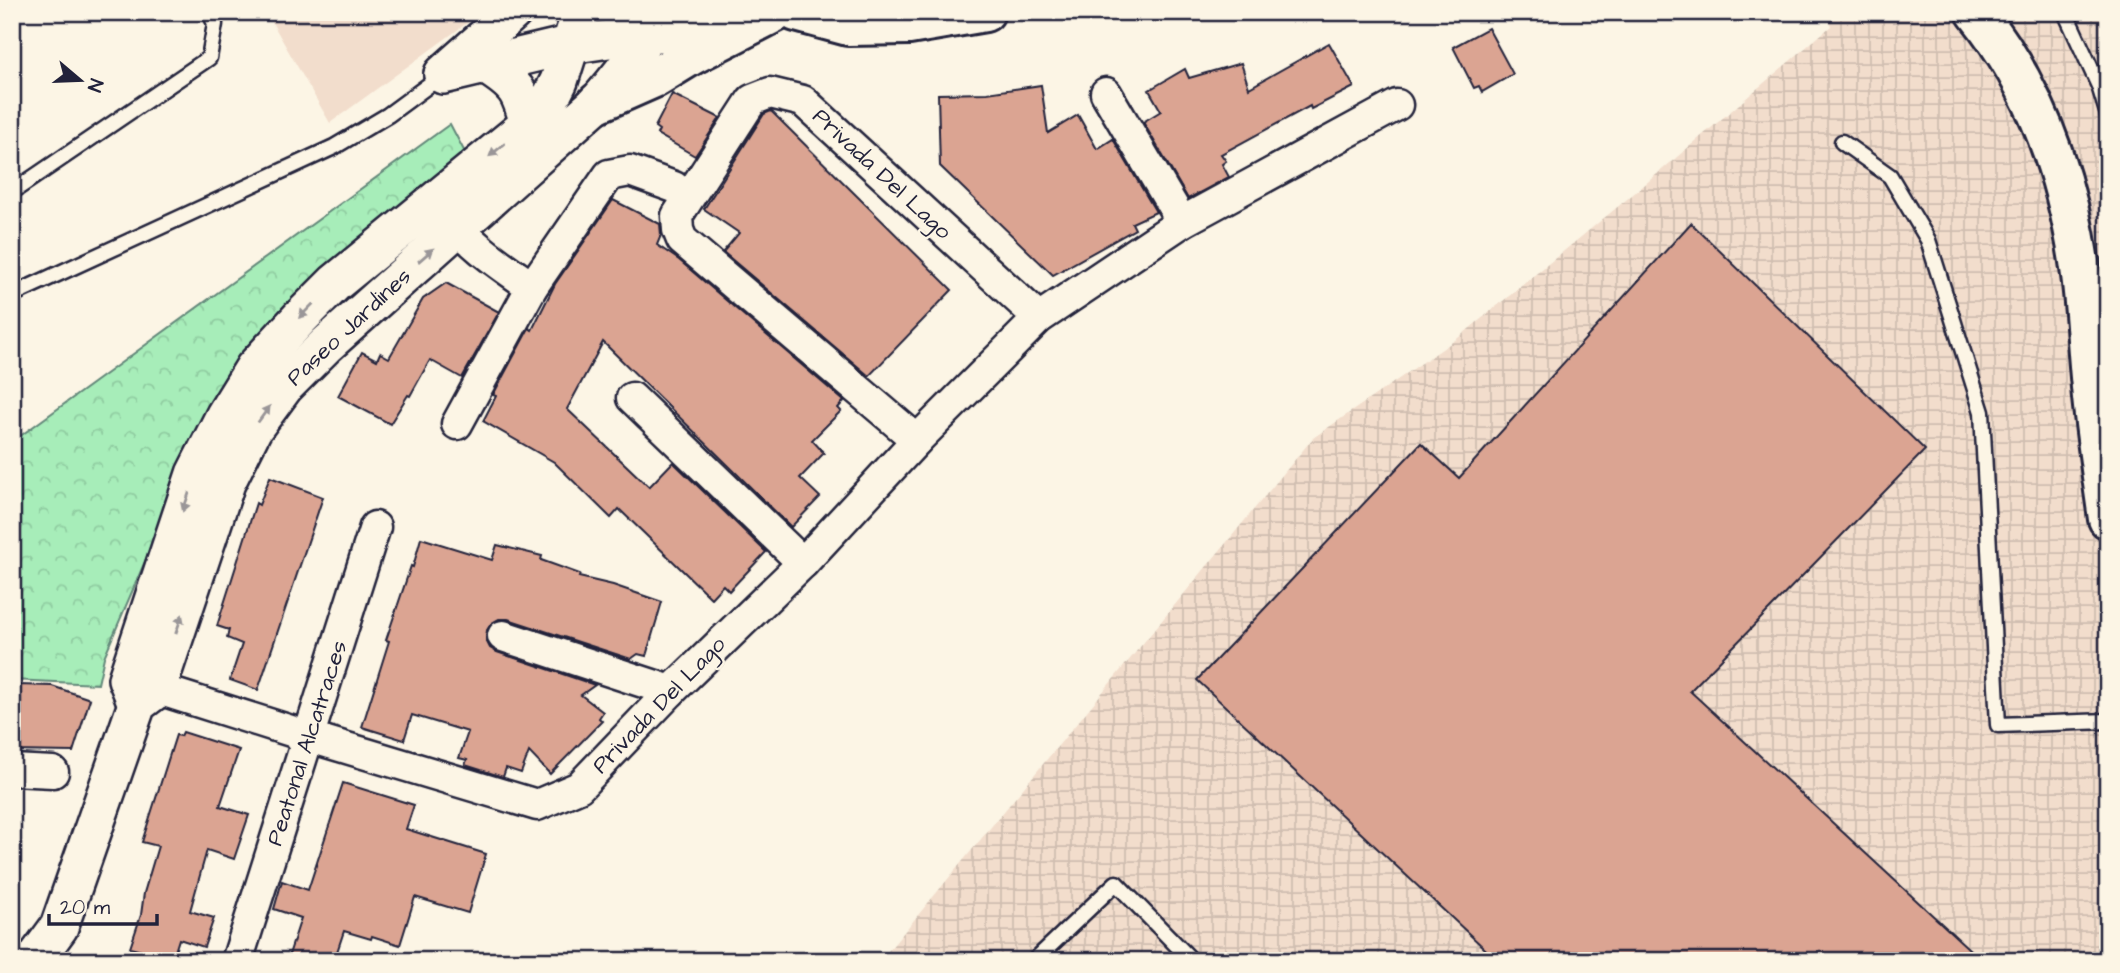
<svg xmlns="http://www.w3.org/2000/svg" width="2120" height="973" viewBox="0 0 2120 973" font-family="'Architects Daughter',sans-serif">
<defs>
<pattern id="industrial-grid" width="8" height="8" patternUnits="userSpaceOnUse" patternTransform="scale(1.75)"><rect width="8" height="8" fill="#f2ddcc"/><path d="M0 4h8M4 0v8" fill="none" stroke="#cfbdb0"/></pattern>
<pattern id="park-crowns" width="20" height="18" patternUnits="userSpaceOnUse" patternTransform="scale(1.75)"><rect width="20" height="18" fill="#a7edb9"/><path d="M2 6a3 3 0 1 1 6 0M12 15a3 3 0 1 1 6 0" fill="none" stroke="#8fcba0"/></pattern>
</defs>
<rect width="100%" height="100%" fill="#fcf5e5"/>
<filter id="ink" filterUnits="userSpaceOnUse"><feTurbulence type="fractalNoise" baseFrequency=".0143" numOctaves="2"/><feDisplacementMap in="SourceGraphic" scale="14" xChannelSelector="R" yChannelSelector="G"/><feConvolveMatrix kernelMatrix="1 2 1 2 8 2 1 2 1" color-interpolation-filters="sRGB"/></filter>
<g filter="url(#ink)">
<path fill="#f2ddcc" d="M266,12H482L330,123Z"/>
<path fill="url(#industrial-grid)" d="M1825,12H2108V961H880L1313,438L1458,338L1643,186L1831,26Z"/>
<path fill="url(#park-crowns)" stroke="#64887a" stroke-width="2" d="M450,124L470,162L185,468L104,657L98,684L12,680V442Z"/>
<g fill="#dba492" stroke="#22223b" stroke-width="2">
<path d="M1488,28L1513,74L1482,92L1479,86L1474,88L1453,47Z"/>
<path d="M1329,43L1354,87L1311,109L1310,106L1221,154L1226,161L1222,164L1229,177L1188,199L1143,122L1161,111L1149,90L1185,69L1189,78L1241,63L1249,88Z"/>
<path d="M1041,85L1048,133L1078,115L1097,149L1113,139L1156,212L1132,223L1135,229L1053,275L940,166L938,94L987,93Z"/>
<path d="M672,94L720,118L695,156L657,134L659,130L655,127Z"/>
<path d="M771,111L952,290L869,376L723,252L739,233L704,209L764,114Z"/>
<path d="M613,200L660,224L661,235L657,245L679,260L844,401L838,408L841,411L812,440L824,453L800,478L820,497L791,527L603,342L567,409L649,487L673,462L766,552L729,591L723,585L711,598L619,509L611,518L554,462L483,421L496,396L493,395L529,328L532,330L555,284Z"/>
<path d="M1691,223L1925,450L1690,691L1982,961H1498L1197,680L1421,443L1459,478Z"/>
<path d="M446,283L499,312L462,378L430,360L410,396L408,395L390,424L338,396L362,352L377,360L380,353L389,358L423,299Z"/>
<path d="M270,477L323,497L258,690L230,680L242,644L227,638L229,630L217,626L256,503L259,505Z"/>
<path d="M421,538L492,560L497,545L542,556L541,560L580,574L579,577L613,585L662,602L646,656L638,654L631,659L508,619H499L492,623L487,630L486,640L490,648L497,652L595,685L581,695L603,712L599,718L602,721L550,774L529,752L521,773L506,768L503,777L465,765L467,760L459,758L468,732L412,715L404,740L362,727L389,641L386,640L411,566L413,567Z"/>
<path d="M18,685L52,686L90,699L73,752L12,751V690H18Z"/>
<path d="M183,732L239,750L220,806L249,815L234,859L207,850L190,911L214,918L204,947L179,939L172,961H139L142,951L130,948L141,915L144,893L158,846L142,842L176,735L181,736Z"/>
<path d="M343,783L414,805L406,829L486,854L468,913L415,897L400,945L372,936L371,939L344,931L334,961H287L301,918L274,909L282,881L308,890Z"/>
</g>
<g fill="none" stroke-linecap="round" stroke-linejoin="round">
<defs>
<g id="service">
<path d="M2065,12L2099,86L2108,115"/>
<path d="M1842,142L1890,176L1928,240L1982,412L1998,725L2108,721"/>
<path d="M12,192L209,58L215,24L210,12"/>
<path d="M12,295L334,147L388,115L441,76"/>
<path d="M1034,961L1116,883L1192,961"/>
</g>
<g id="minor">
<path d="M1106,93L1182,222"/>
<path d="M445,211C468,244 499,264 532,287"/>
<path d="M632,398L803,563"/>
<path d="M457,424L532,287L609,175L630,171L674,187"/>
<path d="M917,440L682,240L678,230L677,216L752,100L770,93L803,101L1039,318"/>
<path d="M503,636L671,691"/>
<path d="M136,682L310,737L537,805L579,787L671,691L803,563L917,440L1039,318L1182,222L1397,105"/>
<path d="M12,770L53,772"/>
<path d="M238,958L375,527"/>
</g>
<g id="tertiary">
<path d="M487,66C517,85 520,91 529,124"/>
<path d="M443,74L513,12"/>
<path d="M443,75L569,45L649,33H734"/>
<path d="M137,704L127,679L195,474L225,415L254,368L300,318L335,283L529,124L549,101L559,81L581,12"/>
<path d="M34,961L59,927L137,704L157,689L226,483L253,429L284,387L326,345L597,103C621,75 644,48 656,12"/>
</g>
<g id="secondary">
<path d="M796,12L848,26L909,25L985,12"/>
<path d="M1976,12C2038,89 2068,179 2081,275C2086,312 2087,350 2091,387C2095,431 2102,475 2108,519"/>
<path d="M578,16L579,12"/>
<path d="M597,103L656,77L692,55L776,12"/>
</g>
</defs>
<use href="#service" stroke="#22223b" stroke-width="19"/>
<use href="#minor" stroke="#22223b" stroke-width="35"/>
<use href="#tertiary" stroke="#22223b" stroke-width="42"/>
<use href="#secondary" stroke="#22223b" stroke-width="44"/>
<use href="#service" stroke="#fcf5e5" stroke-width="14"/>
<use href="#minor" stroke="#fcf5e5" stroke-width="30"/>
<use href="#tertiary" stroke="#fcf5e5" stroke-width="37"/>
<use href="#secondary" stroke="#fcf5e5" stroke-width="38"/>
</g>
<defs><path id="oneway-solid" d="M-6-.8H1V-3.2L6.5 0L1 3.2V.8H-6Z" transform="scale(1.75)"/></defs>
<g fill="#9a9698">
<use href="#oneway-solid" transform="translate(497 150) rotate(141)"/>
<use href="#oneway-solid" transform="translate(426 255) rotate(-41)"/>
<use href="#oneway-solid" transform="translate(306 311) rotate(135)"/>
<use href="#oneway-solid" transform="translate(264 414) rotate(-54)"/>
<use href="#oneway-solid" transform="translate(186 502) rotate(109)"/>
<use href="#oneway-solid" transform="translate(179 624) rotate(-71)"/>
</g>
</g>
<g text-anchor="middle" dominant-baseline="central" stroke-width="5" stroke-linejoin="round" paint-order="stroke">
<g font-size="23" fill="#22223b" stroke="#fcf5e5">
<text transform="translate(882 174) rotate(43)">Privada Del Lago</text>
<text transform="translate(349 327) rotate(-43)">Paseo Jardines</text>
<text transform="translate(659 705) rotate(-46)">Privada Del Lago</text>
<text transform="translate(307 743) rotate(-72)">Peatonal Alcatraces</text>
</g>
</g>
<rect width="2120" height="973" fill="none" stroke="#fcf5e5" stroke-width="42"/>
<rect x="21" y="21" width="2078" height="931" fill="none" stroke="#22223b" stroke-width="2.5" filter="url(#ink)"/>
<g transform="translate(80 80) rotate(109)" stroke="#fcf5e5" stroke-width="5" paint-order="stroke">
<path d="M0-5L12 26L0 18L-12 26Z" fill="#22223b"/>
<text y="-10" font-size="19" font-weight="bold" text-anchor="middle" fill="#22223b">N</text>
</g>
<path d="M49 914v10h108v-10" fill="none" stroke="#22223b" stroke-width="3.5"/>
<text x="60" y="914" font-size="21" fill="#22223b" stroke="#fcf5e5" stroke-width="5" paint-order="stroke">20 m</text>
</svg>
